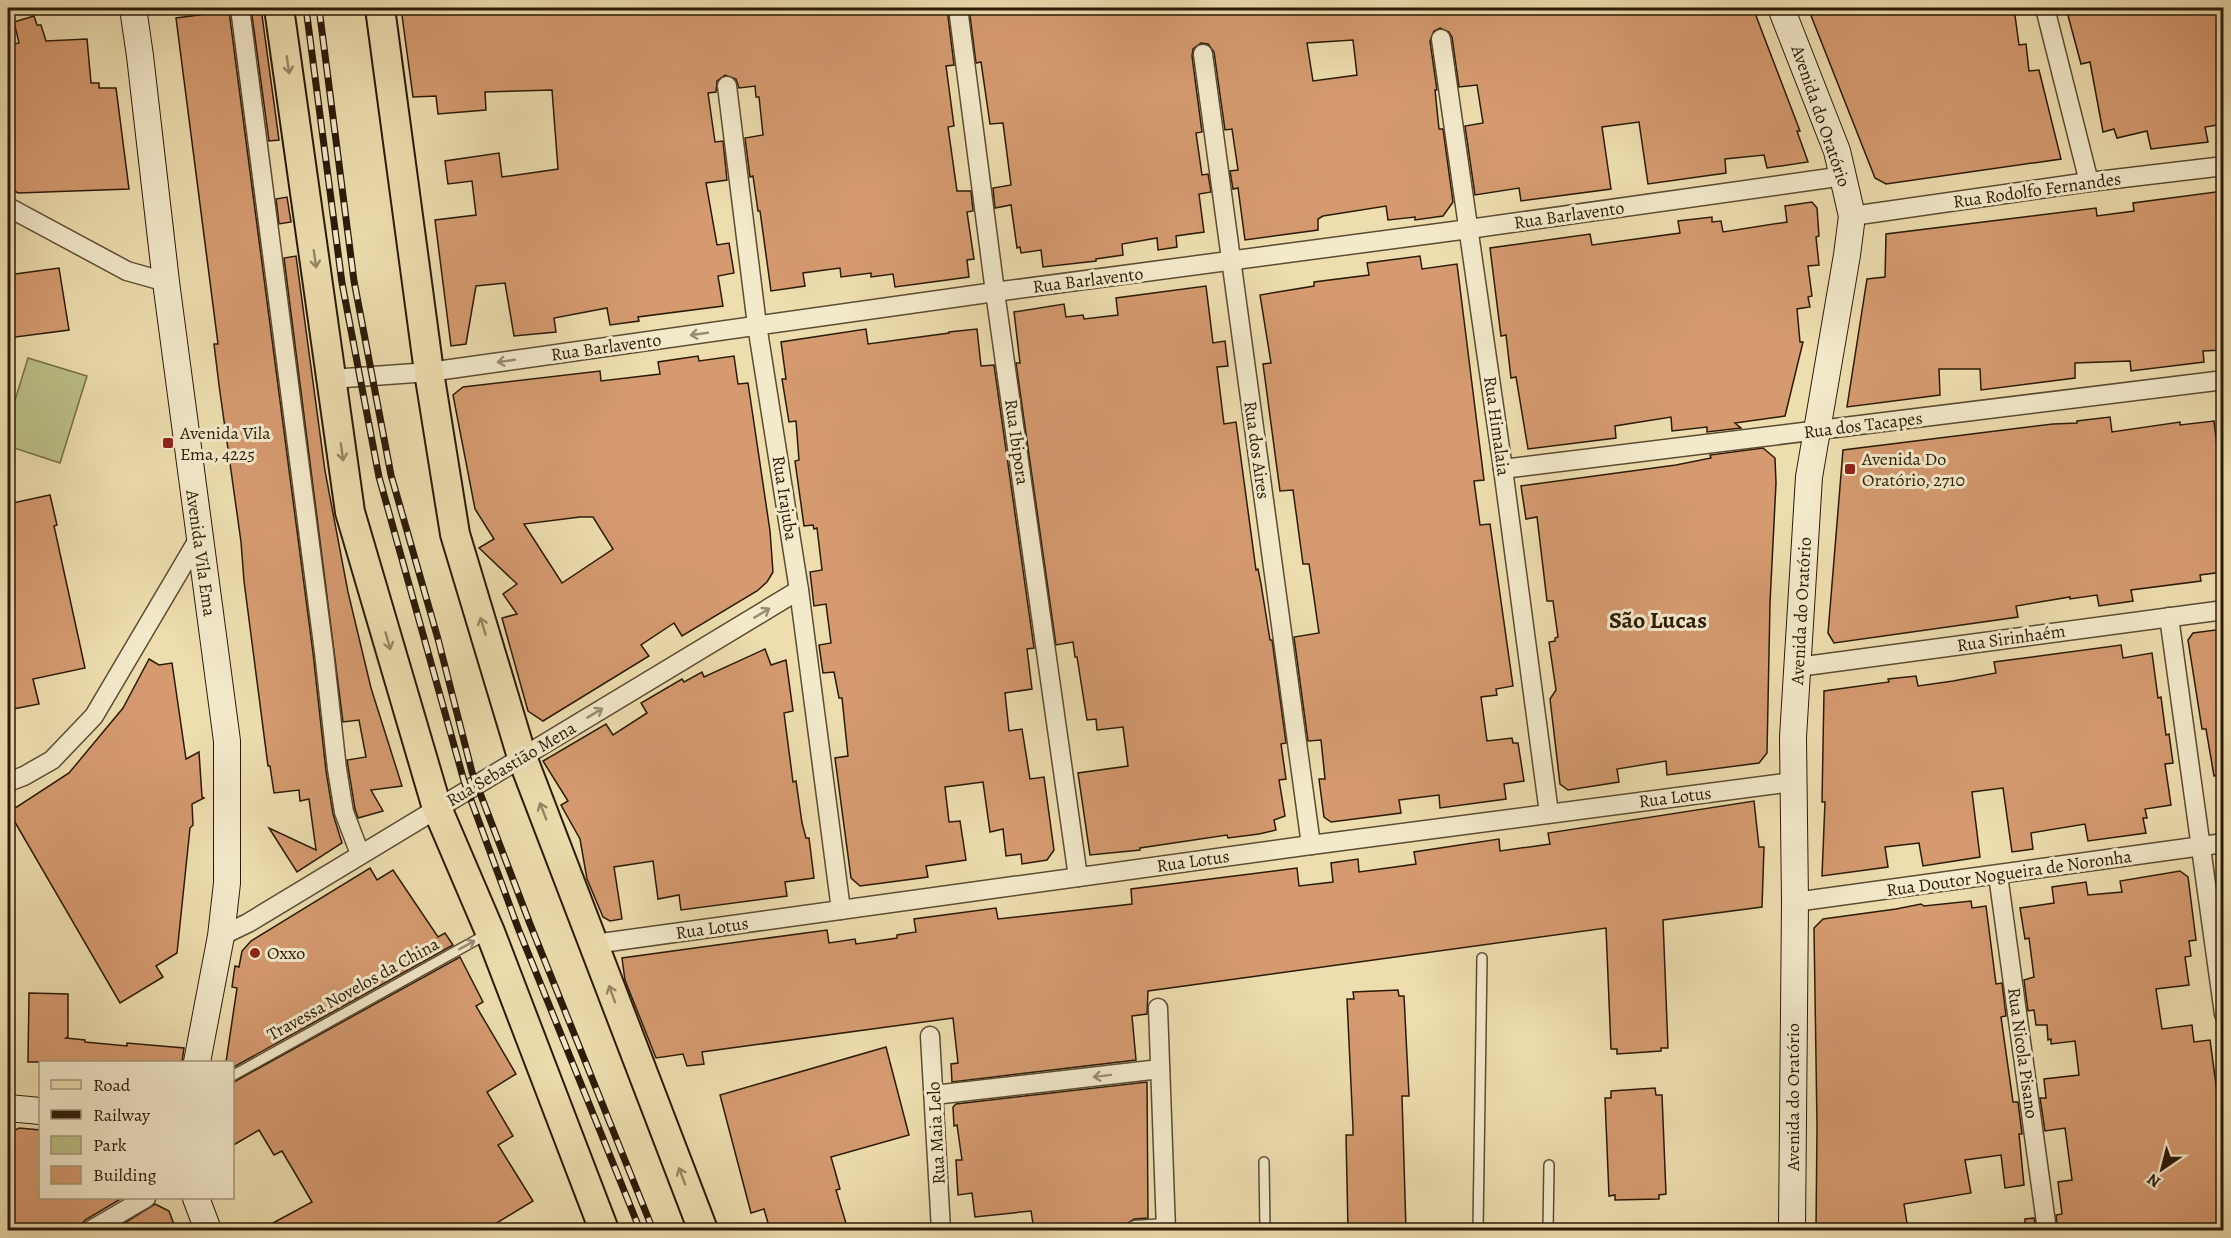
<svg xmlns="http://www.w3.org/2000/svg" width="2231" height="1238" viewBox="0 0 2231 1238" font-family="Alegreya,serif">
<rect width="100%" height="100%" fill="#edddaf"/>
<filter id="stains"><feTurbulence type="fractalNoise" baseFrequency=".00333" numOctaves="4"/><feColorMatrix values="0 0 0 0 .2 0 0 0 0 .09 0 0 0 0 .02 0 0 0 .5 -.17"/></filter>
<radialGradient id="worn" r=".72"><stop offset=".6" stop-color="#630" stop-opacity="0"/><stop offset="1" stop-color="#630" stop-opacity=".3"/></radialGradient>
<path fill="#bcc088" stroke="#746e48" stroke-width="1.5" d="M28,358L87,376L60,463L8,446V423Z"/>
<g fill="#d59a70" stroke="#2b1b08" stroke-width="1.5" fill-rule="evenodd">
<path d="M251,8H261L279,140L269,141Z"/>
<path d="M401,8H947L954,65L946,66L954,126L948,127L957,191H971L973,211L967,212L974,259L967,260L969,277L895,287L893,274L871,277V273L841,277L840,268L803,273L805,286L771,291L760,211H758L753,176L750,177L745,138L763,135L759,97H756L755,86L739,88L736,79L725,75L717,81L716,92L708,93L715,142L723,141L727,180L706,183L717,245L729,243L734,273L718,276L723,306L638,317L639,321L610,325L607,308L554,318L556,332L514,336L505,283L476,286L466,344L451,346L435,220L476,215L472,181L448,184L445,161L499,153L502,177L558,169L552,90L485,92L486,110L438,114L436,96L413,97Z"/>
<path d="M969,8H1504V12L1558,8L1559,10L1604,8H1753L1800,131H1797L1808,162L1767,168L1764,155L1725,159L1726,173L1648,184L1639,122L1602,127L1611,189L1521,201L1519,188L1475,195L1465,126L1483,123L1477,85L1459,87L1452,37L1449,32L1440,28L1434,31L1430,41L1437,90H1435L1439,129H1443L1453,202L1443,216L1415,220V217L1388,220L1386,206L1323,216L1318,219V230L1245,240L1238,188L1233,189L1230,171L1238,170L1232,129L1225,130L1214,52L1208,44L1201,43L1193,49L1192,56L1202,132L1196,133L1202,175L1208,174L1211,192L1199,194L1204,232L1176,236L1177,247L1158,250L1157,238L1122,244L1123,255L1096,259V261L1043,267L1041,250L1021,253L1020,247L1017,248L1011,205L995,208L993,188L1011,185L1003,123L990,124L981,62L976,63ZM1353,40L1357,75L1313,81L1307,43Z"/>
<path d="M1808,8H2014L2019,45L2026,44L2029,71L2039,70L2061,159L1886,184L1875,178Z"/>
<path d="M2066,8H2223V124L2205,127L2208,142L2151,149L2147,131L2117,138L2114,129L2103,132L2090,62L2081,64Z"/>
<path d="M229,11L313,653L326,771L333,814L342,843L297,872L269,828L316,850L309,799L300,801L299,790L274,793L270,766H268L244,581L241,542L219,385L214,344H218L176,18Z"/>
<path d="M34,16L37,25H41L46,41L87,39L91,83H99V88H116L129,189L18,193L8,187V45L19,43L14,22Z"/>
<path d="M2223,191V350L2203,351L2204,362L2131,371L2130,361L2075,363V378L1981,390L1980,369H1939L1940,395L1847,407L1867,279L1885,277L1886,234L2096,208L2097,216L2134,211L2133,203Z"/>
<path d="M287,197L291,222L279,224L276,199Z"/>
<path d="M1812,202L1817,208L1819,236L1816,237L1819,265L1808,266L1812,296L1808,297L1810,307L1797,309L1800,342H1803L1785,416L1735,423L1741,428L1707,432V427L1672,431L1671,417L1615,426L1616,438L1528,449L1516,377L1511,378L1506,335L1501,336L1490,248L1590,234L1592,245L1680,233L1678,221L1712,217V222L1721,221L1723,232L1787,222L1785,206Z"/>
<path d="M296,256L325,471L348,592L371,688L402,786L371,790L383,811L358,818L355,809L347,760L366,757L359,720L343,722L284,258Z"/>
<path d="M1420,256L1422,269L1457,264L1484,480L1474,481L1480,525L1490,524L1513,686L1496,689L1497,695L1481,697L1487,741L1512,738L1513,743H1518L1524,781L1504,784L1506,799L1440,808L1439,795L1399,800L1401,813L1331,822L1324,817L1319,779H1325L1321,740L1308,741L1294,637L1319,633L1314,598L1309,564H1303L1293,490L1280,491L1263,364L1271,363L1260,295L1314,286V282L1369,275L1367,263Z"/>
<path d="M59,268L69,330L8,338V275Z"/>
<path d="M1206,286L1213,343L1225,341L1228,366L1217,367L1224,424L1236,422L1256,570L1258,569L1261,584L1270,640H1272L1286,743L1281,744L1286,779L1279,780L1285,816L1274,820L1276,830L1259,834L1228,838L1227,835L1140,848V850L1090,855L1078,773L1128,766L1123,727L1097,730L1096,719L1087,720L1077,657H1075L1073,642L1056,645L1016,363H1020L1014,312L1064,304L1066,317L1083,315L1084,319L1118,315L1116,298Z"/>
<path d="M866,329L868,344L949,333V332L977,329L981,366L994,365L1034,648L1027,649L1032,689L1005,693L1009,731L1022,729L1030,779L1044,777L1054,850L1047,860L1022,864L1021,854L1006,856L1003,829L990,832L983,782L945,787L949,822L960,821L966,860L926,866L928,877L860,886L851,878L835,758L848,756L842,698H839L834,672L823,673L819,645L831,643L826,604L814,606L810,572L822,570L817,528L814,529L813,525L804,526L795,461L799,460L796,421L789,422L782,379H786L781,342Z"/>
<path d="M698,356L699,361L734,356L738,384L748,383L770,531L773,572L767,582L757,591L682,636L674,623L641,645L649,656L543,721L528,711L502,618L517,614L503,594L517,584L479,548L494,539L475,509L453,395L463,387L600,371L601,381L660,374L658,362ZM580,517H593L613,549L562,583L524,524Z"/>
<path d="M2110,417L2112,432L2180,422V425L2214,421L2218,455L2223,454V572L2200,575L2201,581L2131,590L2133,601L2099,606L2097,595L2070,599V597L2016,606L2018,617L1834,643L1828,633L1843,450L2053,424L2077,423V421Z"/>
<path d="M1763,448L1775,458L1776,483L1770,603L1767,753L1759,763L1667,775L1666,761L1617,769L1619,782L1568,790L1560,784L1550,699L1556,690L1549,642L1555,641V638L1558,637L1553,601H1547L1537,517L1526,519L1521,486L1676,465L1711,458L1710,455Z"/>
<path d="M50,495L57,525L54,526L85,668L33,679L39,704L8,710V504Z"/>
<path d="M2223,629V775L2214,776L2206,729H2202L2188,640L2193,633Z"/>
<path d="M2121,645L2123,658L2152,653L2158,698L2161,697L2166,735L2169,734L2173,763L2165,764L2171,805L2145,809L2147,818H2143L2146,833L2088,841L2085,824L2031,833L2033,849L2012,852L2003,788L1972,792L1980,857L1923,866L1919,843L1885,847L1888,867L1822,876L1825,802H1822L1824,691L1889,682L1888,679L1916,676L1918,686L1953,681L1996,673L1994,662Z"/>
<path d="M765,649L771,665L786,660L793,711L784,713L793,782L796,781L802,823L806,838H809L814,878L785,882L787,896L681,910L679,895L658,899L653,861L614,867L622,919L610,921L603,917L587,879L580,839L561,805L568,801L543,761L606,724L613,735L647,713L641,703L682,679L684,682L702,672L704,677Z"/>
<path d="M149,659L159,665L172,663L186,759L199,752L202,797L204,798L192,804L193,825L190,828L177,953L156,966L163,977L120,1003L9,812L69,773L123,708Z"/>
<path d="M1754,801L1759,847H1764L1762,907L1663,920L1668,1048H1661V1051L1617,1054V1049H1611L1606,928L1148,991L1147,1014L1132,1016L1136,1060L952,1082L951,1064L958,1063L953,1018L702,1052L704,1064L687,1066L683,1054L656,1058L625,980L622,958L827,930L829,943L855,939L856,944L897,938V935L916,932L914,919L996,908L998,919L1132,904L1131,889L1297,868L1299,886L1333,882L1331,863L1358,859L1359,872L1416,864L1414,852L1499,839L1500,851L1550,844L1548,833Z"/>
<path d="M370,868L377,880L393,870L438,937L445,933L453,945L232,1068V1062H226L237,988L232,987L235,966L239,967L242,951L251,941Z"/>
<path d="M2180,871L2188,877L2196,940L2189,941L2191,956L2185,957L2189,985L2156,989L2162,1029L2192,1025L2194,1042L2210,1040L2223,1136V1230H2107L2106,1228L2086,1230H2058L2056,1215L2062,1214L2058,1182L2072,1180L2065,1128L2045,1131L2040,1098H2046L2044,1079L2079,1075L2075,1041L2051,1044V1039L2048,1040L2047,1025H2036L2034,1010L2028,1011L2024,980L2034,977L2029,938L2025,939L2020,908L2054,903L2052,887L2086,882L2088,895L2122,892L2120,881Z"/>
<path d="M1971,901L1972,908L1986,906L1996,984L2002,983L2006,1016L2001,1017L2013,1102H2018L2022,1134H2019L2024,1185L2005,1188L2001,1155L1965,1160L1971,1193L1904,1204L1908,1230H1816L1817,1125L1814,928L1823,919L1896,909L1921,904L1924,906Z"/>
<path d="M460,957L483,1002L476,1006L516,1074L487,1092L513,1136L498,1145L533,1201L485,1230H260L312,1202L282,1151L274,1155L259,1130L232,1146V1083Z"/>
<path d="M1398,990L1399,996H1404L1409,1096H1402L1406,1230H1348L1346,1135H1353V1128L1347,999H1354L1353,992Z"/>
<path d="M29,993L68,994V1037L66,1038L85,1040V1042L127,1046V1043L184,1048L182,1062H28Z"/>
<path d="M886,1047L909,1135L831,1157L840,1189L836,1190L848,1230H770L764,1209L751,1213L720,1095Z"/>
<path d="M1147,1082L1148,1218L1134,1219L1125,1225L1090,1230H1034L1031,1211L975,1217L972,1193L958,1195L956,1160H962L957,1125L954,1126L953,1107L956,1104Z"/>
<path d="M1655,1088L1656,1095H1662L1666,1194L1659,1195V1199L1615,1200V1195L1609,1196L1605,1098H1611V1091Z"/>
<path d="M19,1128L40,1130V1197H124L85,1220L81,1225L80,1230H41L39,1224L19,1230H8V1161L12,1159L8,1144V1134Z"/>
<path d="M155,1204L169,1211L176,1230H113Z"/>
<path d="M2034,1218L2036,1230H2025V1219Z"/>
</g>
<g fill="none" stroke-linecap="round" stroke-linejoin="round">
<defs>
<g id="lane">
<path d="M232,1076L487,934"/>
<path d="M1264,1162L1265,1230"/>
<path d="M1478,1230L1482,958"/>
<path d="M1548,1230L1549,1165"/>
</g>
<g id="street">
<path d="M240,8L324,652L337,769L344,812L360,854"/>
<path d="M958,8L995,292L1078,877"/>
<path d="M2045,8L2089,182"/>
<path d="M1441,39L1503,469L1549,813"/>
<path d="M1203,54L1311,845"/>
<path d="M727,86L757,325L799,590L841,910"/>
<path d="M8,207L127,271L166,282"/>
<path d="M1852,216L2089,182L2224,166"/>
<path d="M331,379L429,372L995,292L1469,229L1844,176"/>
<path d="M1503,469L2224,380"/>
<path d="M2169,617L2224,1014"/>
<path d="M1798,667L2224,610"/>
<path d="M8,782L24,776L52,760L94,716L199,538"/>
<path d="M1998,875L2047,1230"/>
<path d="M1795,902L2224,843"/>
<path d="M221,936L248,923L799,590"/>
<path d="M594,944L1311,845L1792,782"/>
<path d="M1158,1008L1166,1230"/>
<path d="M930,1036L941,1230"/>
<path d="M934,1095L1160,1069"/>
<path d="M91,1230L146,1198"/>
<path d="M1135,1230L1166,1228"/>
</g>
<g id="secondary">
<path d="M133,8L140,56L166,282L227,741V883L221,936L197,1062"/>
<path d="M1781,8L1837,151L1852,216L1847,255L1809,477L1793,737L1795,902L1792,1230"/>
<path d="M8,1108L40,1111"/>
<path d="M196,1198L208,1230"/>
</g>
<g id="primary">
<path d="M279,8L350,512L437,808L490,932L604,1230"/>
<path d="M380,8L429,372L455,534L522,757L703,1230"/>
</g>
</defs>
<use href="#lane" stroke="#5c4c32" stroke-width="12"/>
<use href="#street" stroke="#5c4c32" stroke-width="21"/>
<use href="#secondary" stroke="#2b1b08" stroke-width="28"/>
<use href="#primary" stroke="#2b1b08" stroke-width="32"/>
<use href="#lane" stroke="#f3e9cb" stroke-width="9"/>
<use href="#street" stroke="#f3e9cb" stroke-width="18"/>
<use href="#secondary" stroke="#f3e9cb" stroke-width="26"/>
<use href="#primary" stroke="#edddaf" stroke-width="28"/>
<defs>
<g id="rail">
<path d="M306,8L342,283L379,477L464,781L518,928L640,1230"/>
<path d="M319,8L354,281L391,475L438,639L472,772L530,924L653,1230"/>
</g>
</defs>
<use href="#rail" stroke="#2b1b08" stroke-width="7"/>
<use href="#rail" stroke="#f3e9cb" stroke-width="4.5" stroke-dasharray="14" stroke-linecap="butt"/>
</g>
<defs><path id="oneway-shaft" d="M-6 0H5M1.5-3L5.5 0L1.5 3" fill="none" stroke-width="1.6" stroke-linecap="round" stroke-linejoin="round" transform="scale(1.5)"/></defs>
<g stroke="#968664">
<use href="#oneway-shaft" transform="translate(288 65) rotate(82)"/>
<use href="#oneway-shaft" transform="translate(315 259) rotate(82)"/>
<use href="#oneway-shaft" transform="translate(342 452) rotate(82)"/>
<use href="#oneway-shaft" transform="translate(483 626) rotate(-107)"/>
<use href="#oneway-shaft" transform="translate(388 641) rotate(74)"/>
<use href="#oneway-shaft" transform="translate(543 811) rotate(-111)"/>
<use href="#oneway-shaft" transform="translate(612 994) rotate(-110)"/>
<use href="#oneway-shaft" transform="translate(682 1176) rotate(-111)"/>
</g>
<g stroke="#998c73">
<use href="#oneway-shaft" transform="translate(699 334) rotate(172)"/>
<use href="#oneway-shaft" transform="translate(506 361) rotate(172)"/>
<use href="#oneway-shaft" transform="translate(762 613) rotate(-31)"/>
<use href="#oneway-shaft" transform="translate(595 713) rotate(-31)"/>
<use href="#oneway-shaft" transform="translate(467 945) rotate(-29)"/>
<use href="#oneway-shaft" transform="translate(1102 1076) rotate(173)"/>
</g>
<g fill="#8f2418" stroke="#f3e9cb" stroke-width="2">
<rect x="162" y="437" width="12" height="12" rx="3"/>
<rect x="1844" y="463" width="12" height="12" rx="3"/>
<circle cx="255" cy="953" r="6"/>
</g>
<g text-anchor="middle" dominant-baseline="central" stroke-width="6" stroke-linejoin="round" paint-order="stroke">
<g font-size="18" fill="#2b1b08" stroke="#f3e9cb">
<text transform="translate(1821 116) rotate(71)">Avenida do Oratório</text>
<text transform="translate(2037 190) rotate(-8)">Rua Rodolfo Fernandes</text>
<text transform="translate(1569 215) rotate(-8)">Rua Barlavento</text>
<text transform="translate(1088 280) rotate(-7)">Rua Barlavento</text>
<text transform="translate(606 347) rotate(-8)">Rua Barlavento</text>
<text transform="translate(1863 425) rotate(-7)">Rua dos Tacapes</text>
<text transform="translate(1497 426) rotate(82)">Rua Himalaia</text>
<text transform="translate(1017 442) rotate(82)">Rua Ibipora</text>
<text transform="translate(1257 450) rotate(82)">Rua dos Aires</text>
<text transform="translate(785 498) rotate(81)">Rua Irajuba</text>
<text transform="translate(201 553) rotate(82)">Avenida Vila Ema</text>
<text transform="translate(1801 611) rotate(-87)">Avenida do Oratório</text>
<text transform="translate(2011 638) rotate(-8)">Rua Sirinhaém</text>
<text transform="translate(511 764) rotate(-31)">Rua Sebastião Mena</text>
<text transform="translate(1675 797) rotate(-7)">Rua Lotus</text>
<text transform="translate(1193 861) rotate(-8)">Rua Lotus</text>
<text transform="translate(2009 873) rotate(-8)">Rua Doutor Nogueira de Noronha</text>
<text transform="translate(712 928) rotate(-8)">Rua Lotus</text>
<text transform="translate(353 989) rotate(-29)">Travessa Novelos da China</text>
<text transform="translate(2023 1053) rotate(82)">Rua Nicola Pisano</text>
<text transform="translate(1793 1097) rotate(-90)">Avenida do Oratório</text>
<text transform="translate(936 1133) rotate(-93)">Rua Maia Lelo</text>
</g>
<g font-size="18" fill="#2b1b08" stroke="#f3e9cb" text-anchor="start">
<text x="180" y="433">Avenida Vila<tspan x="180" dy="21">Ema, 4225</tspan></text>
<text x="1862" y="459">Avenida Do<tspan x="1862" dy="21">Oratório, 2710</tspan></text>
<text x="267" y="953">Oxxo</text>
</g>
<g font-size="24" font-weight="bold" fill="#2b1b08" stroke="#f3e9cb">
<text x="1658" y="620">São Lucas</text>
</g>
</g>
<rect width="2231" height="1238" fill="none" stroke="#edddaf" stroke-width="30"/>
<rect x="9" y="9" width="2213" height="1220" fill="none" stroke="#2b1b08" stroke-width="3"/>
<rect x="15" y="15" width="2201" height="1208" fill="none" stroke="#2b1b08" stroke-width="1.5"/>
<rect x="39" y="1061" width="195" height="138" fill="#f3e9cb" stroke="#a3977d" stroke-width="1.5"/>
<rect x="51" y="1080" width="30" height="9" fill="#edddaf" stroke="#a3977d" stroke-width="1.5"/>
<text x="93" y="1091" font-size="18" fill="#2b1b08">Road</text>
<rect x="51" y="1110" width="30" height="9" fill="#2b1b08" stroke="#a3977d" stroke-width="1.5"/>
<text x="93" y="1121" font-size="18" fill="#2b1b08">Railway</text>
<rect x="51" y="1136" width="30" height="18" fill="#bcc088" stroke="#a3977d" stroke-width="1.5"/>
<text x="93" y="1151" font-size="18" fill="#2b1b08">Park</text>
<rect x="51" y="1166" width="30" height="18" fill="#d59a70" stroke="#a3977d" stroke-width="1.5"/>
<text x="93" y="1181" font-size="18" fill="#2b1b08">Building</text>
<g transform="translate(2162 1169) rotate(215)" stroke="#f3e9cb" stroke-width="4.5" paint-order="stroke">
<path d="M0-4.5L10 22L0 15L-10 22Z" fill="#2b1b08"/>
<text y="-9" font-size="16" font-weight="bold" text-anchor="middle" fill="#2b1b08">N</text>
</g>
<rect width="100%" height="100%" filter="url(#stains)"/>
<rect width="100%" height="100%" fill="url(#worn)"/>
</svg>
